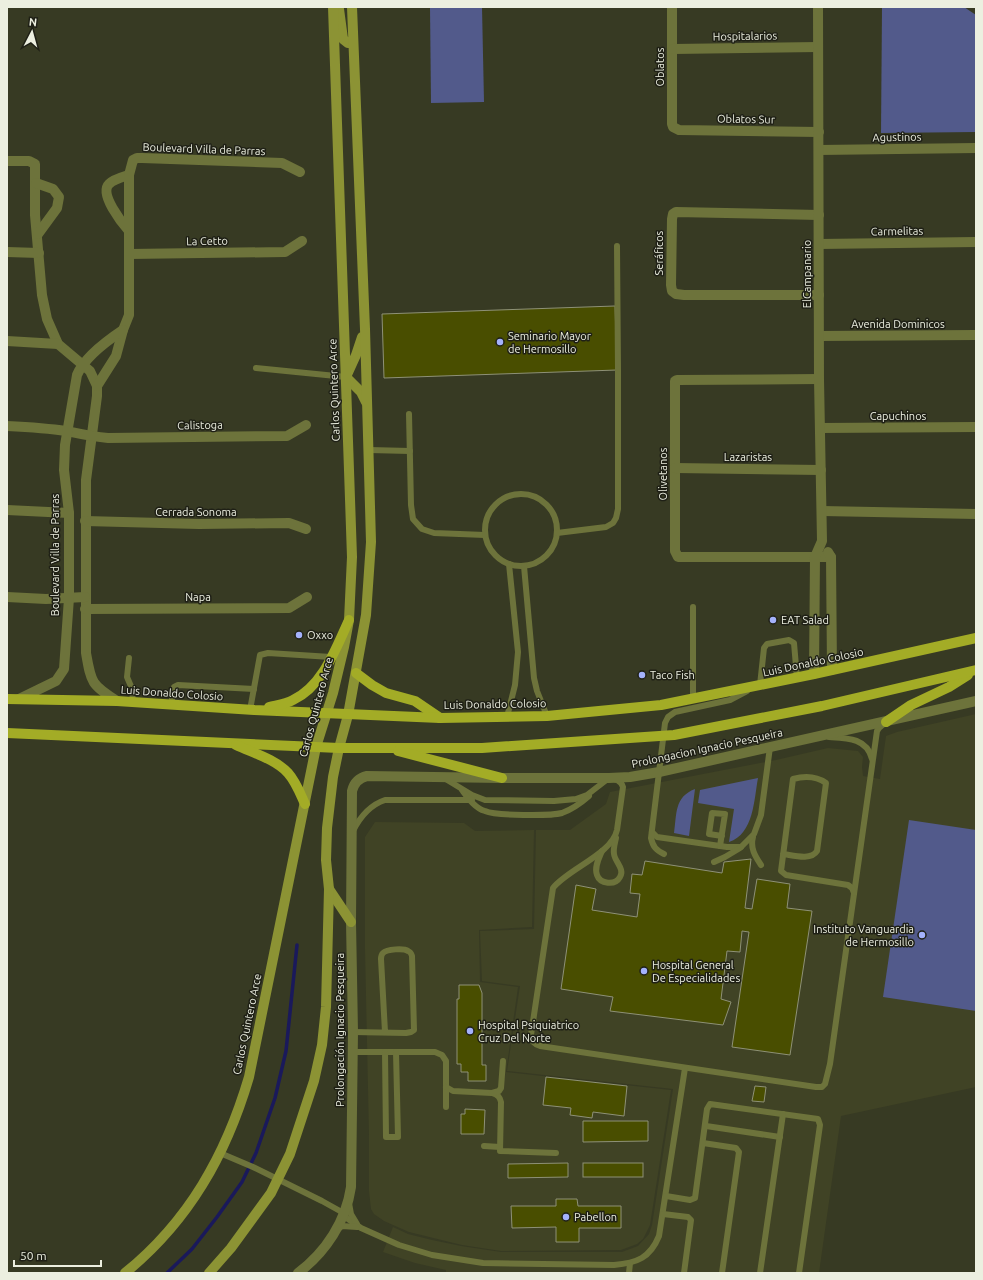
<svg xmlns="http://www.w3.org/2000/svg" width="983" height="1280" viewBox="0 0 983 1280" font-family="Ubuntu,sans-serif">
<rect width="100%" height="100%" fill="#373a23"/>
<g fill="#404325">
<path d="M976,714V1087L841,1116L819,1273H446V1270L415,1263L383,1252L393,1227L408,1234L432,1240L461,1246L501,1252H622L638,1246L649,1234L652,1225L673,1089L507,1071L520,986L482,981L480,931L534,929L536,830H570L606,804L610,792L776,760L828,748L858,751L863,757L862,767L863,776L880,779L886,736L897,732Z"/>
<path d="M375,822L464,823L475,831L534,830L532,927L479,930L480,982L518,987L506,1072L671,1090L650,1225L643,1239L637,1244L621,1250L501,1251L462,1245L409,1232L384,1221L374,1214L371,1209L369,1191V1135L365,949V837Z"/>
</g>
<g fill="#525a8b">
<path d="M430,7H482L484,102L431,103Z"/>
<path d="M882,7H964L976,15V132L881,133Z"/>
<path d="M758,778C754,799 754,834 729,842L734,809L698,803L700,790Z"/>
<path d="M695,789L689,836L674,833C677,814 674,797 695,789Z"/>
<path d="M909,820L976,830V1011L883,997Z"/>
</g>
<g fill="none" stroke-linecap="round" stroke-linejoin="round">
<path stroke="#1a195b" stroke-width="3.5" d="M167,1273L192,1249L217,1217L242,1182L256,1153L275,1098L286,1051L297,945"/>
</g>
<g fill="#494e00" stroke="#8e9177">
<path d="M615,306L617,370L384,378L382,314Z"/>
<path d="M751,859L745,908L752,909L757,879L790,884L787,908L812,911L790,1055L732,1047L749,932L742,931L740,952L727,951L721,999L731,1002L723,1025L610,1011L613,997L561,989L576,885L596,889L592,910L637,917L640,894L630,893L632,874L642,875L645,861L722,873L724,862Z"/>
<path d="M459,985H479L482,993V1065H486V1081H468V1072H461V1064H457V999H459Z"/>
<path d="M546,1077L627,1086L624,1116L593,1112L592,1118L570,1115L571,1108L543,1105Z"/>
<path d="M755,1086L766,1087L764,1102L752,1101Z"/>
<path d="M465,1109L485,1110L484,1134H461V1114H465Z"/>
<path d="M583,1121H648V1141L583,1142Z"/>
<path d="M568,1163V1177L508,1178V1164Z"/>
<rect x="583" y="1163" width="60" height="14"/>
<path d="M556,1199H577L578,1206H621V1228H579V1242H556V1227L512,1228L511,1206H556Z"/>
</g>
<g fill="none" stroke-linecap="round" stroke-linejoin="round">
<g stroke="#6d733b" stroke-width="6">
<path d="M256,368L346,377"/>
<path d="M409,414L411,505L413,519L422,529L434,533L485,535"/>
<path d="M369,450L410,451"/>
<circle cx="521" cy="530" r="36"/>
<path d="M557,533L606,527L613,523L616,518L618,509V370L617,246"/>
<path d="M524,566L534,678L537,691L547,716"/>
<path d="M129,658L127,677L133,691L132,702"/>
<path d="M760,685L764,648L767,644L789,640L794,643L797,678"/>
<path d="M693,698V607"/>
<path d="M171,705L174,687L178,685L254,689"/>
<path d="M250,710L260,655L268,653L331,657"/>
<path d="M507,717L515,685L518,652L509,564"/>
<path d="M829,737C847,738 867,738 872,759"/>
<path d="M444,778L472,795L485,800L554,801L576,799L587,795L609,778C615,779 621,780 623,787L617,830C612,854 568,869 553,888L531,1035C532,1042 534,1044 540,1046L816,1087H822L825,1084L830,1064L877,731L879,728L885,723"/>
<path d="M462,790C468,798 475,808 485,811C496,816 551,816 562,813C573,809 581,803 589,796"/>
<path d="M353,831C360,817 370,805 385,800H472"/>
<path d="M652,832L657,837L727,847H741"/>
<path d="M753,837C750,848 755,856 761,865"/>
<path d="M720,846L725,814L712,813L709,834L722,836"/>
<path d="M602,851C599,858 594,867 597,875C600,884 615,886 620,877C625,869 615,862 614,854C613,849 615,843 616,838"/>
<path d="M664,854C656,850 653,847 651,838L665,723L668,717L675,712L730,700L747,691"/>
<path d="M783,854C792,855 811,861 817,851L826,783C816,776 804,776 793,779L781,871L786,875L848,885L852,888L854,893"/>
<path d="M714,862L725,857L740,848L754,834L761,815L770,747"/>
<path d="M353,1032L406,1033L411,1032L414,1030L412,956C411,953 411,952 408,951C404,948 387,949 383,953C381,955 381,956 381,959L385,1032"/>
<path d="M353,1052H435L442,1055L446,1061V1107"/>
<path d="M385,1052L386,1137H398L396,1052"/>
<path d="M446,1087L453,1091L492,1093C498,1095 500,1097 501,1102L500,1151L556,1153"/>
<path d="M492,1093L499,1091L501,1088L503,1061"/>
<path d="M706,1126L780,1137"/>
<path d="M703,1143L736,1148L739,1152L722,1273"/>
<path d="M484,1146L500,1147"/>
<path d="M220,1153L253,1167L322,1201L340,1211L348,1219L361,1228L399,1245L432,1255L483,1263L614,1265C637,1263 650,1258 659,1236L685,1068"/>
<path d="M666,1196L690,1200L695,1198L707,1109L710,1104L818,1119L820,1125L799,1273"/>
<path d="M349,1203L351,1214L357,1224"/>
<path d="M663,1214L688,1217L691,1220L684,1273"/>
<path d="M338,1229L342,1226L357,1227"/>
<path d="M629,1273L630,1263"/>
<path d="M760,1273L783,1114"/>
</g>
<g stroke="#6d733b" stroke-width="10">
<path d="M672,7V124L673,127L679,130L819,132"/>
<path d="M673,49L818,47"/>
<path d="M819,150L976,148"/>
<path d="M7,161H29L35,164V215L42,295L47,319L58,344L90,371L97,386V396L86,480V653C91,682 91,685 117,701"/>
<path d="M36,183L53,189L59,197L57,208L38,234"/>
<path d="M819,215L676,212L673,214L672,219L671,285L672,291L676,294L684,295H819"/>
<path d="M129,231C122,223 99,194 109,184C114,179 123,177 129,175"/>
<path d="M819,244L976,242"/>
<path d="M7,252L39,253"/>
<path d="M129,254L285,252L302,241"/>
<path d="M819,336L976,335"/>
<path d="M7,341L58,344"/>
<path d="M819,379L677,380L675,381V551L678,557H831"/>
<path d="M97,386L116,356L123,330L129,315V175L133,160L137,158H142L282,163L300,172"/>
<path d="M7,426C27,427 46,428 66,431C80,434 93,437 108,438L287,436L306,425"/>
<path d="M820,428L976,427"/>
<path d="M675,468L821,470"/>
<path d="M7,510L69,513"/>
<path d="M822,511L976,514"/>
<path d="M85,521L199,524L289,523L306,529"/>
<path d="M828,552L831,557L832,670"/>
<path d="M7,597L46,599L85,597"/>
<path d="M85,609L289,608L307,597"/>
<path d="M814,674L815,557L822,541L819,379L818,7"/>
<path d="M19,699L56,681L64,669L69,598V513L64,470L65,445L77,375C84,358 108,340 123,330"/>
</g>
<path stroke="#6d733b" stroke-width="10" d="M298,1273C326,1252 346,1221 351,1187L353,1032L351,922L352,791C354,783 358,778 367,776L502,778H609L630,777L659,772L976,701"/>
<g stroke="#8c9334" stroke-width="10">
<path d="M339,9L343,39L348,43H353"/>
<path d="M362,337L356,355L346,377L361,392L366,402"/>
<path d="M329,889L351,922"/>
<path d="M125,1273C189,1221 226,1155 249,1077L316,747L333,693L344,647L349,620L352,557L333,7"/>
<path d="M209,1273L231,1248L271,1193L290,1154L314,1081L322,1045L326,1007L329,889L326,860L327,828L333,777L339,748L348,715L366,615L371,542L365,329L352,7"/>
</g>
<g stroke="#a3ac26" stroke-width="10">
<path d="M356,673L372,685L386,693L415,701L440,718"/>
<path d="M7,699L117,701L254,710L440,718L547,716L661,705L814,674L976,638"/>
<path d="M269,707C277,705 286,704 293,700C323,686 336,648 349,620"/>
<path d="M886,722L911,705L949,687L968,675"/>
<path d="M7,733L339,748H482L674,735L822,706L976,670"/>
<path d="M236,745C253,753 275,759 288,773C296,782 300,793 305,804"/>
<path d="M398,751L502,778"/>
</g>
</g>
<g fill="#a4b2fc" stroke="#1f2016" stroke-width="1.5">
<circle cx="500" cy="342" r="4"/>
<circle cx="773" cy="620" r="4"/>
<circle cx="299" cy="635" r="4"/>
<circle cx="642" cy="675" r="4"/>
<circle cx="922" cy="935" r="4"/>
<circle cx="644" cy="971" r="4"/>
<circle cx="470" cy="1031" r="4"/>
<circle cx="566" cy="1217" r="4"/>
</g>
<g text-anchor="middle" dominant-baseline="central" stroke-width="3" stroke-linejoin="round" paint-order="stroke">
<g font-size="11" fill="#ecefe0" stroke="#1f2016">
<text transform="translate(745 36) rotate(-1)">Hospitalarios</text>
<text transform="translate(660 67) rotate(-90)">Oblatos</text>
<text transform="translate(746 119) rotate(1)">Oblatos Sur</text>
<text transform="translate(897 137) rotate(-1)">Agustinos</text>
<text transform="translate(204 149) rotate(2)">Boulevard Villa de Parras</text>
<text transform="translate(897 231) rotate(-1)">Carmelitas</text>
<text transform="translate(207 241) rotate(-1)">La Cetto</text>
<text transform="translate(659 253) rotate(-90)">Seráficos</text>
<text transform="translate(807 274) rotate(-90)">ElCampanario</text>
<text x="898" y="324">Avenida Dominicos</text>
<text transform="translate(334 390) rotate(-92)">Carlos Quintero Arce</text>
<text x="898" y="416">Capuchinos</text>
<text transform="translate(200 425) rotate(-1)">Calistoga</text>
<text x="748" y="457">Lazaristas</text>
<text transform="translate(663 474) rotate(-90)">Olivetanos</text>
<text x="196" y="512">Cerrada Sonoma</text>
<text transform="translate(55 555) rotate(-90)">Boulevard Villa de Parras</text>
<text x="198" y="597">Napa</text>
<text transform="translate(813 662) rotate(-12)">Luis Donaldo Colosio</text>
<text transform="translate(172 693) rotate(4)">Luis Donaldo Colosio</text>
<text transform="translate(495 704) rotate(-1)">Luis Donaldo Colosio</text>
<text transform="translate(316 707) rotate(-75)">Carlos Quintero Arce</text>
<text transform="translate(707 748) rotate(-12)">Prolongacion Ignacio Pesqueira</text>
<text transform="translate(247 1024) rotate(-78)">Carlos Quintero Arce</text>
<text transform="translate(340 1030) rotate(-90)">Prolongación Ignacio Pesqueira</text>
</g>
<g font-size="11" fill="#ecefe0" stroke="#1f2016" text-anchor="start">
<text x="508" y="336">Seminario Mayor<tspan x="508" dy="13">de Hermosillo</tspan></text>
<text x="781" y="620">EAT Salad</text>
<text x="307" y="635">Oxxo</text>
<text x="650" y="675">Taco Fish</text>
<text x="914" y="929" text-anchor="end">Instituto Vanguardia<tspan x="914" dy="13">de Hermosillo</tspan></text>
<text x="652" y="965">Hospital General<tspan x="652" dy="13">De Especialidades</tspan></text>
<text x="478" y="1025">Hospital Psiquiatrico<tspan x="478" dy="13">Cruz Del Norte</tspan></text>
<text x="574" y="1217">Pabellon</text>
</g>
</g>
<rect width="983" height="1280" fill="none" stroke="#ecefe0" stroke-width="16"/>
<g transform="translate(32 32) rotate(6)" stroke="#1f2016" stroke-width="3" paint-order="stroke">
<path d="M0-3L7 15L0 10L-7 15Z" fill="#ecefe0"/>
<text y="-6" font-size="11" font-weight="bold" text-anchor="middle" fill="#ecefe0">N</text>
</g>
<path d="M14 1260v6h87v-6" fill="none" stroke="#ecefe0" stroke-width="2"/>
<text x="20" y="1260" font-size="12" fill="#ecefe0" stroke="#1f2016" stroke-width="3" paint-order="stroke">50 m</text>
</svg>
